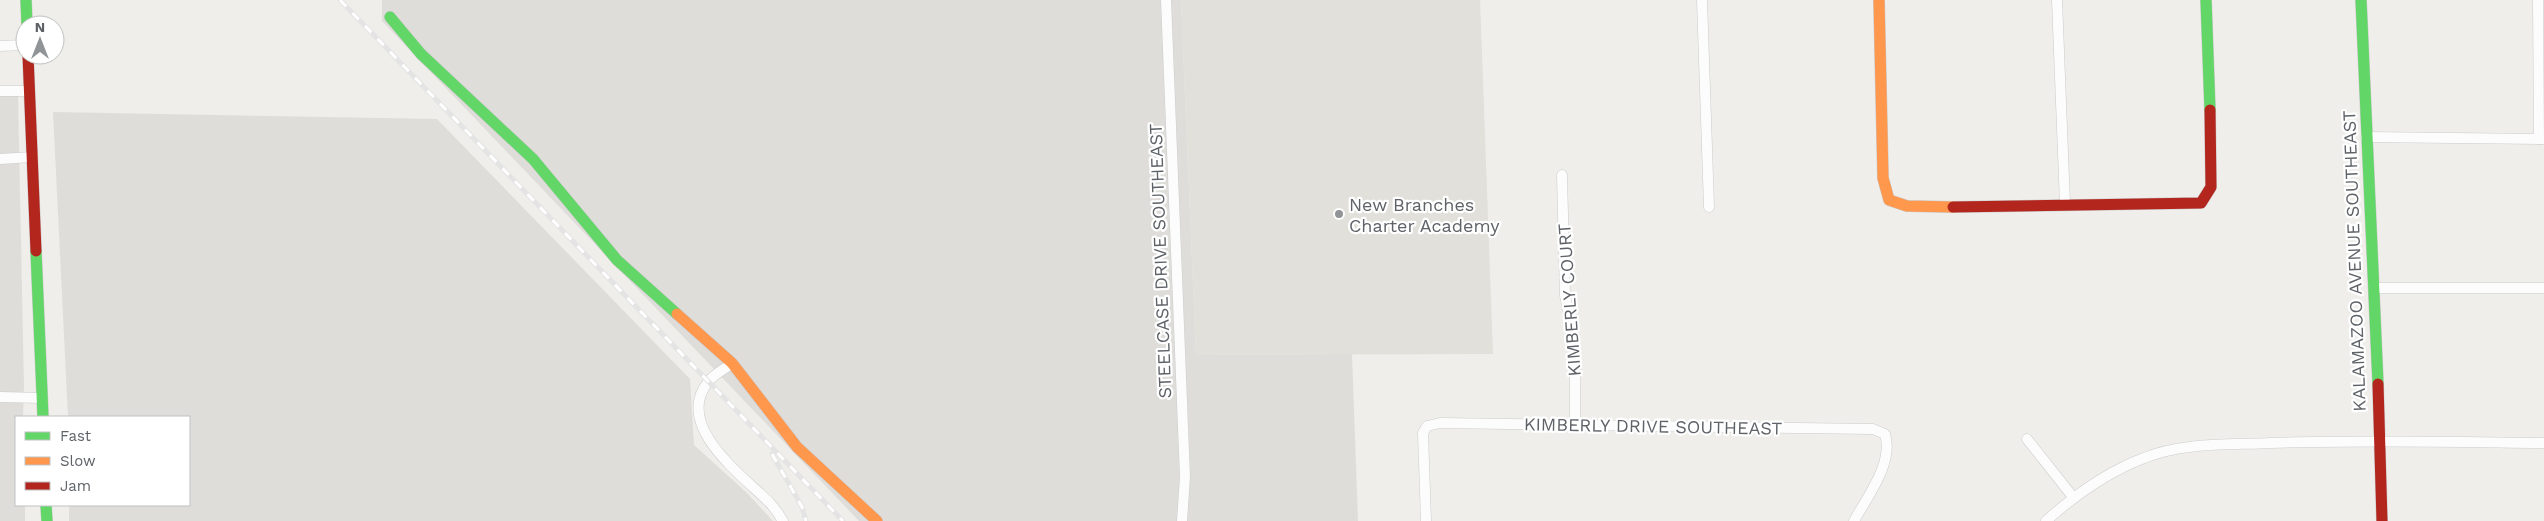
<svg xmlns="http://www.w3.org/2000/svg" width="2544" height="521" viewBox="0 0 2544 521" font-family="'Work Sans',sans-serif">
<rect width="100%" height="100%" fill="#efeeea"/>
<g fill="#dfddda">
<path d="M382,0H1181L1196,355L1352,354L1358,521H859L382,21Z"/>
<path d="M0,95H18L24,387L23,417H16V505H25V521H0Z"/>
<path d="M53,112L437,119L690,379L694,445L747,493L773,521H69V505H189V417H68Z"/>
</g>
<path fill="#e2e0da" d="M1181,0H1480L1493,354L1196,355Z"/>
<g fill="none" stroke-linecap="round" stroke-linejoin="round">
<defs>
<g id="street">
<path d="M1166,0L1185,477L1182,521"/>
<path d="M1702,0L1709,207"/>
<path d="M2057,0L2065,204"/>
<path d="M2538,0L2539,139"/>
<path d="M0,46L25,45"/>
<path d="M0,91H29"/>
<path d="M2366,137L2544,139"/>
<path d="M0,159L32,157"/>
<path d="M1562,175L1565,295L1575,349V426"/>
<path d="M2375,288H2544"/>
<path d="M732,363C725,369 714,374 708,382C673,426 743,476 770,503C775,508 779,515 783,521"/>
<path d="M0,397L42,398"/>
<path d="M2027,439L2073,497"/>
<path d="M1426,521L1423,433L1427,426L1440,423L1873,429L1885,434C1894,463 1867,497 1854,521"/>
<path d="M2046,521C2075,495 2107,472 2144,458C2183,442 2230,445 2271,443C2362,440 2453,442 2544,443"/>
</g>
<g id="fast">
<path d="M26,0L27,25"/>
<path d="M2206,0L2210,110"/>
<path d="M2361,0L2378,384"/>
<path d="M390,17L421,54L533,159L617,260L677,314"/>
<path d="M36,251L43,417"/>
<path d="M46,505L47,521"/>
</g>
<g id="slow">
<path d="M1879,0L1883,178L1889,200L1907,206L1953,207"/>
<path d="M677,314L732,363L797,447L877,521"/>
</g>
<g id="jam">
<path d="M28,55L36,251"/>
<path d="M1953,207L2201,203L2211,187L2210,110"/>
<path d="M2378,384L2382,521"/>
</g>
</defs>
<use href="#street" stroke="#cbcccc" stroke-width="11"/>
<use href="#fast" stroke="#cacacb" stroke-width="12"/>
<use href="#slow" stroke="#cacacb" stroke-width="12"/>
<use href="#jam" stroke="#cacacb" stroke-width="12"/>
<use href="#street" stroke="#fdfcfc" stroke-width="10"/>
<use href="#fast" stroke="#63d668" stroke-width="11"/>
<use href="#slow" stroke="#ff974d" stroke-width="11"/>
<use href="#jam" stroke="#b3261e" stroke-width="11"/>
<defs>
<g id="rail">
<path d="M340,0L843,521"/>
<path d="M772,454L802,507L806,521"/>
</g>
</defs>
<use href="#rail" stroke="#e4e4e4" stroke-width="5"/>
<use href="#rail" stroke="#fff" stroke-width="3" stroke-dasharray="9" stroke-linecap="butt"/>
</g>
<circle fill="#919496" stroke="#fff" stroke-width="2" cx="1339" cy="214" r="5"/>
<g text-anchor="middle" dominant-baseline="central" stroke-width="4.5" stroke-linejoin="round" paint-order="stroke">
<g font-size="18" fill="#5f6368" stroke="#fff" text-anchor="start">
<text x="1349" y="204">New Branches<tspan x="1349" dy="21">Charter Academy</tspan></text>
</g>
<g font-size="18" fill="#5f6368" stroke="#fff">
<text transform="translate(1160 261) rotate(-92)">STEELCASE DRIVE SOUTHEAST</text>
<text transform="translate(2354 261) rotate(-92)">KALAMAZOO AVENUE SOUTHEAST</text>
<text transform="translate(1569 300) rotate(-94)">KIMBERLY COURT</text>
<text transform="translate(1653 426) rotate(1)">KIMBERLY DRIVE SOUTHEAST</text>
</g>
</g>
<rect x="15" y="416" width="175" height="90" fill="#ffffff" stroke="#bfc1c3"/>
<rect x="25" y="432" width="25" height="8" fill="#63d668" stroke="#bfc1c3"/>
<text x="60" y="441" font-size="15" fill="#5f6368">Fast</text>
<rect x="25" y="457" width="25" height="8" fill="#ff974d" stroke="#bfc1c3"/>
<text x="60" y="466" font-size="15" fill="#5f6368">Slow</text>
<rect x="25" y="482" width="25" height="8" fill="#b3261e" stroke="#bfc1c3"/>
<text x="60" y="491" font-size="15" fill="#5f6368">Jam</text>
<g transform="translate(40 40)"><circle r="24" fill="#ffffff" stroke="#bfc1c3"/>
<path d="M0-4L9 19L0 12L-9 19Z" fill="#919496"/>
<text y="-8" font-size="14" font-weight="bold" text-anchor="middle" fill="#5f6368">N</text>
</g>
</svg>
